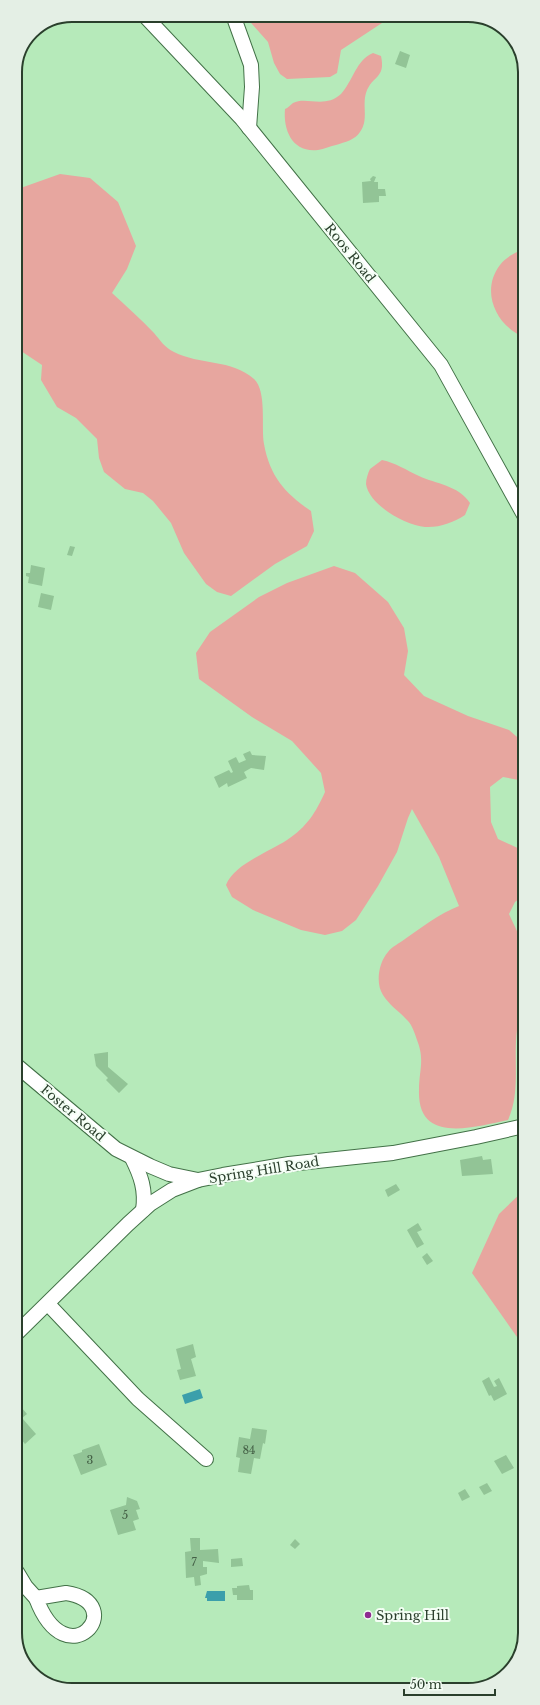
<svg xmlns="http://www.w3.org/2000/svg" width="540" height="1705" viewBox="0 0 540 1705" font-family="'Libre Baskerville',serif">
<rect width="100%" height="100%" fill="#b6eaba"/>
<g fill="#e7a69f">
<path d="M244,15H389L382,23L341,50L337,73L330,77L287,79L280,74L274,63L268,42Z"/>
<path d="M373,53L381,56C386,79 372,75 366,93C362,106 369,120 360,132C355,140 345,142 336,145C331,146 324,149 318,150C293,153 283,131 285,109C288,108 290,105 293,103C306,96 325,109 341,94C353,81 356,60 373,53Z"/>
<path d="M60,174L90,178L118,202L136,246L127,269L112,293C126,306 141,319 154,333C160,340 165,348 174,352C199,365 232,359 254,379C267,391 261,427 264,444C270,477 285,493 311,511L314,531L307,546L275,564L231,596L217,592L206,584L184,553L171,523L153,501L143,493L125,489L104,472L99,458L97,439L76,418L57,407L41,380L42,365L15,347V190Z"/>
<path d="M523,249V337C496,325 480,291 500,265C506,257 515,253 523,249Z"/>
<path d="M382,460C396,463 406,470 419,476C436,484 458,485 470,503L465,515C454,522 439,528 425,527C405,525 369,505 366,484C366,479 368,473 370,469Z"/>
<path d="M334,566L355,573L388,602L404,628L408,651L404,675L424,696L468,716L509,730L524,743V781L503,777L490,787L491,822L498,839L524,851V895L515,902L509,914C514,926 523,940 524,954C527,980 520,1004 517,1030C513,1060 521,1092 508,1120C474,1127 417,1145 419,1090C419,1070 425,1060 417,1040C415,1034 412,1025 408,1021C399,1011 390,1006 383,995C375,983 379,962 388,952C391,947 400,943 405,939C422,927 439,914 459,906L439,857L412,809L408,818L397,852L378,886L356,920L342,931L325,935L301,930L253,910L232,897L226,885C234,864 269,852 287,840C307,827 316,812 325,792L321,773L292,741L252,717L199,679L196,653L210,632L259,597L287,583Z"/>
<path d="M524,1190L525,1339L517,1337L472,1273L499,1214Z"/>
<path d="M521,1629L525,1634L520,1649L518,1636Z"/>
</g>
<g fill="#3b9fab">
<path d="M200,1389L203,1398L185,1404L182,1395Z"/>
<path d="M207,1591H225V1601H207V1598H205Z"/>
</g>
<g fill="#92c496">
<path d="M400,51L410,55L406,68L395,64Z"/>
<path d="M373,176L376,177L374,182H378V189H385L386,196H379V202L363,203L362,182L371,181L370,179Z"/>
<path d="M70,546L75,547L72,556L67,555Z"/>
<path d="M31,565L45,568L42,586L28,583L29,577L26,576V573H30Z"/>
<path d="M41,593L54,596L51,610L38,607Z"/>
<path d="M250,751L252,755L266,756L264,770L251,768L244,772L247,778L228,787L227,783L219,788L214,777L229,770L231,773L233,772L228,761L236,757L239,763L246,760L243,754Z"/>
<path d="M108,1052V1067L128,1084L119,1093L106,1080L108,1078L96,1066L94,1054Z"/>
<path d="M482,1156L483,1160L491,1159L493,1174L462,1176L460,1160Z"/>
<path d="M396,1184L400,1190L388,1197L385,1190Z"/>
<path d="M418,1223L422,1230L417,1232L424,1244L417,1248L407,1230Z"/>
<path d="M427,1253L433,1261L427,1265L422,1257Z"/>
<path d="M193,1344L196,1357L191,1359L196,1376L180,1380L177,1370L181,1369L176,1349Z"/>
<path d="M489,1377L494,1387L497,1386L494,1381L499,1378L507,1394L494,1401L491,1395L489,1396L482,1381Z"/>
<path d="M21,1407L27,1414L22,1418L36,1434L25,1444L17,1434V1411Z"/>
<path d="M252,1428L267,1430L265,1444L263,1443L260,1459L254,1458L251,1474L238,1472L240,1458L236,1457L239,1437L250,1439Z"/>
<path d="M99,1444L107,1465L81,1475L73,1455L82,1452V1450Z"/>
<path d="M506,1455L514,1468L502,1474L494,1461Z"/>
<path d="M487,1483L492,1491L484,1495L479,1487Z"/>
<path d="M465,1489L470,1497L462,1501L458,1493Z"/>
<path d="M127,1497L137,1501L140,1509L136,1510L139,1519L133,1521L136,1530L118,1535L110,1510L126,1505Z"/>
<path d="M190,1538H200V1550L218,1549L219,1563L203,1561V1567H207V1574L200,1576L201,1585L195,1586L194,1577L186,1578L185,1552L191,1551Z"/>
<path d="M295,1539L300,1544L295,1549L290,1545Z"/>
<path d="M242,1558L243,1566L231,1567V1559Z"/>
<path d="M249,1585L250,1590H253V1600H237V1595H233L232,1588H237V1586Z"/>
<path d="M188,1685L192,1689H183Z"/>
</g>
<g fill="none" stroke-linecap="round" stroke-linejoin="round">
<defs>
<g id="minor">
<path d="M144,15L242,119L441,365L524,515"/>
<path d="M233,15L251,65L252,87L249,128"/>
<path d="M16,1065L116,1149L150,1166L169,1174L198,1180"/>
<path d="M132,1158C141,1176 146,1190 143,1210"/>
<path d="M48,1304L138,1399L206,1459"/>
<path d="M17,1333L128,1224L150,1204L172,1190L198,1180L223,1175L289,1164L393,1153L476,1137L524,1126"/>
<path d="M17,1572L26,1587L36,1598"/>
<path d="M66,1593C131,1603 67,1681 36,1598Z"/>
</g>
</defs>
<use href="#minor" stroke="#427147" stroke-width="16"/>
<use href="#minor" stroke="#fff" stroke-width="14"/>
</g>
<circle fill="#8e2a91" stroke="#f4fef5" stroke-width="1.5" cx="368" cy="1615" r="4"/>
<g text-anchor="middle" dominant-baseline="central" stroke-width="4" stroke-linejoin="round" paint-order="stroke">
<g font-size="11" fill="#446046">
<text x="249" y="1450">84</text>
<text x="90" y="1460">3</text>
<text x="125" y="1515">5</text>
<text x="194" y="1562">7</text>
</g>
<g font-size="13" fill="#2a3f2c" stroke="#f4fef5">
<text transform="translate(350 253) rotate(51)">Roos Road</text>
<text transform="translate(73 1113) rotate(40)">Foster Road</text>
<text transform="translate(264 1170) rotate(-9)">Spring Hill Road</text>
</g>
<g font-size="13" fill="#2a3f2c" stroke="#f4fef5" text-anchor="start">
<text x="376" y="1615">Spring Hill</text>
</g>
</g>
<path d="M0 0H540V1705H0ZM72 22H468A50 50 0 0 1 518 72V1633A50 50 0 0 1 468 1683H72A50 50 0 0 1 22 1633V72A50 50 0 0 1 72 22Z" fill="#e4efe5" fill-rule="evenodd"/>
<path fill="none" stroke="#2a3f2c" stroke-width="2" d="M72 22H468A50 50 0 0 1 518 72V1633A50 50 0 0 1 468 1683H72A50 50 0 0 1 22 1633V72A50 50 0 0 1 72 22Z"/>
<path d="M404 1689v6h91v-6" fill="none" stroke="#2a3f2c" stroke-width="2"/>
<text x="410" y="1689" font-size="12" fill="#2a3f2c" stroke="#f4fef5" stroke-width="3" paint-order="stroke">50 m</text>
</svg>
